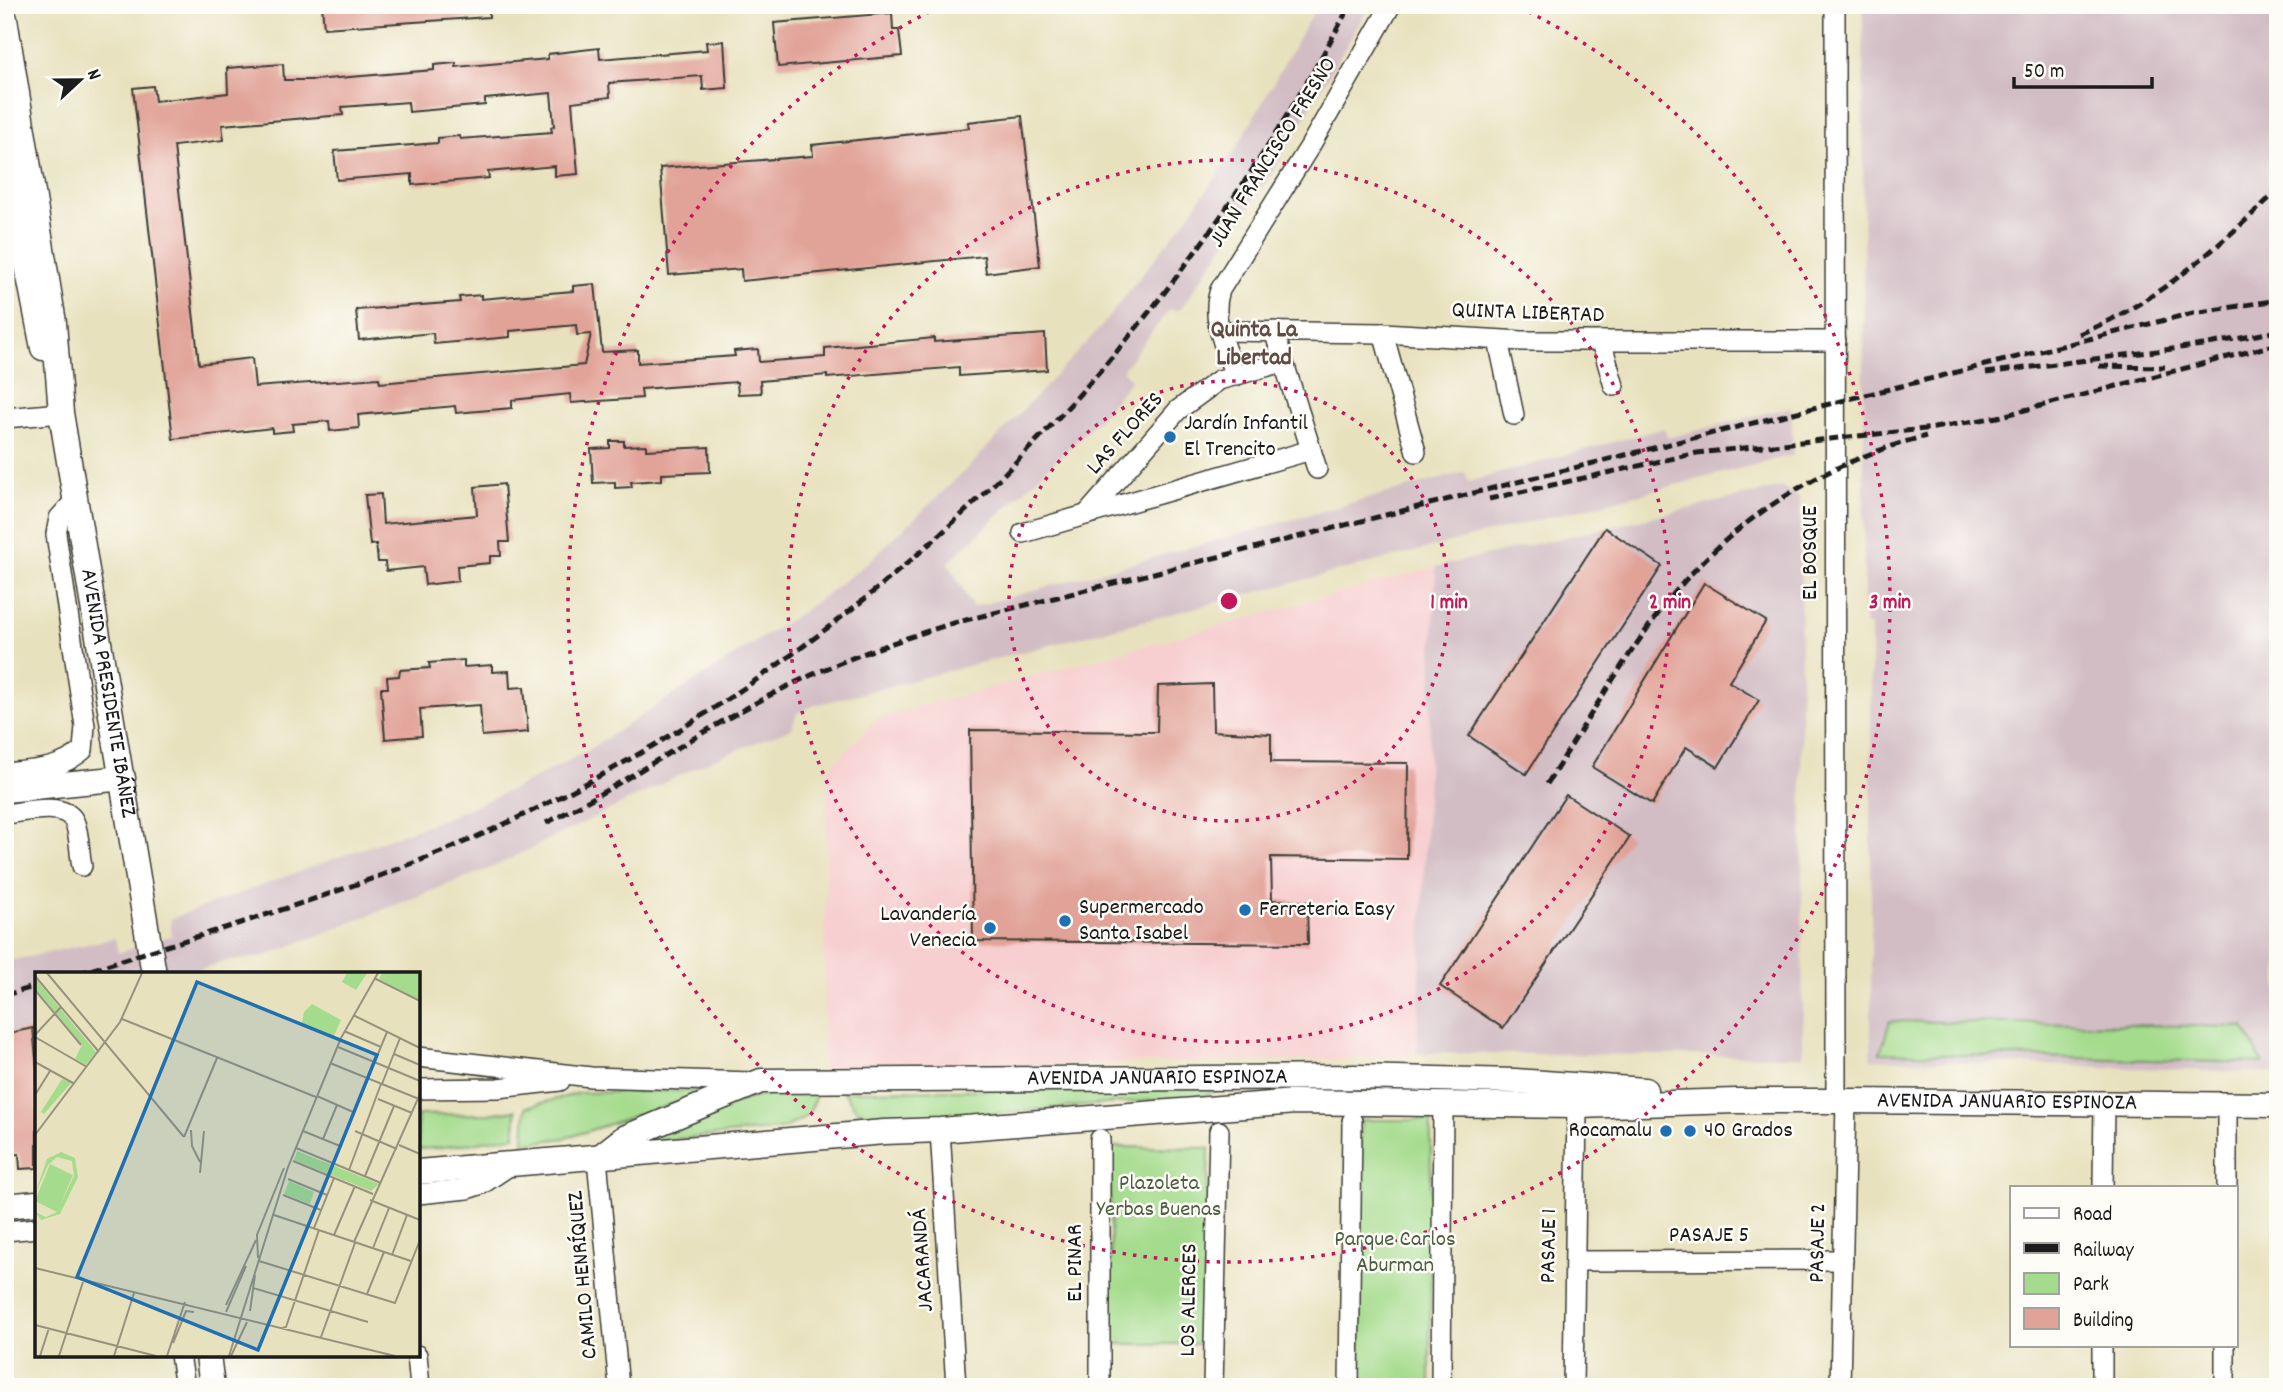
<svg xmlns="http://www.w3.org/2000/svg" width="2283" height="1392" viewBox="0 0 2283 1392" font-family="Dekko,sans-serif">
<rect width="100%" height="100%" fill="#fdfcf7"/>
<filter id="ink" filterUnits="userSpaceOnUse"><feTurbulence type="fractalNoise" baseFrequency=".0143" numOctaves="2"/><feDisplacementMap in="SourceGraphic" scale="14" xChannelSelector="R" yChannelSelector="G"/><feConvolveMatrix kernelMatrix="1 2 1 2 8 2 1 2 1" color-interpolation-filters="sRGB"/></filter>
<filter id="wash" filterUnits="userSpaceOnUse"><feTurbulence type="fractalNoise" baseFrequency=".00686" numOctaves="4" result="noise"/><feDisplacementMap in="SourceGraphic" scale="28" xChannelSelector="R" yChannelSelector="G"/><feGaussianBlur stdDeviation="1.57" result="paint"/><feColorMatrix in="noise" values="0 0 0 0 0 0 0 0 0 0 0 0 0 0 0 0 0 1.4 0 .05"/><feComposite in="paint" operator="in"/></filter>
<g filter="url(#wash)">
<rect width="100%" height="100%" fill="#e8e1be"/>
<path fill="#f7cfd0" d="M1436,567L1417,1053L1350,1059L823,1069L827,770L878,718Z"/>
<g fill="#d2bdc5">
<path d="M1317,5H1370L1272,173L1180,310H1169L1122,370L1131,380L1096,422L948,563L973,607L1465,472L1468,482L1664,428L1667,438L1791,407L1793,455L815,705L797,713L792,728L711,760L493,867L262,957L225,961L186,974H178L176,968L159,974H37V1026L5,1034V962L115,938L118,953L172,936L170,919L448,817L518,787L585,752L808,608L865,565L972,464L1101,327L1185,220L1235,151Z"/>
<path d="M1863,5H2278V1073L1871,1059V626H1864Z"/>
<path d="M1782,487L1800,498L1803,1056L1417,1053L1436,567Z"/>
</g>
<g fill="#a4db8c" stroke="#607c54" stroke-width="2">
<path d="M1890,1021L2244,1027L2263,1063L1880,1053Z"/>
<path d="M1224,1088L1201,1096L883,1123L856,1109L843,1091Z"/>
<path d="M716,1090L566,1138L524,1143L526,1107L580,1093Z"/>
<path d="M781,1091H816C812,1117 804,1120 780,1129L616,1145L725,1105Z"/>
<path d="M516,1110L515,1136C484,1140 449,1149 418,1149V1115L488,1114Z"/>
<path d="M1361,1120H1431L1430,1387H1360Z"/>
<path d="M1110,1147L1209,1148L1202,1344H1111Z"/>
</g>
<g id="blocks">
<g fill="#e1a297">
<path d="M322,5H489V17L324,28Z"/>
<path d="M892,13L893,30H899L902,56L778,67L774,23Z"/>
<path d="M724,41L727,88L703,90L702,76L609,83L610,97L572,102L578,174L555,176V166L488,172L489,178L412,185V174L337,180L334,151L438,143V138L459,136L460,139L552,132L551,127L554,126L551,93L485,99V105L409,112L408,102L342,107L343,115L222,125L224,140L174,146L199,364L252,358L255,387L379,378L380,383L584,365L591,334L577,335L576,325L510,331V337L434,344L433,333L359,340L356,310L460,302L459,297L481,295V299L573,291V286L595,284L602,352L638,350V363L735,356L734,351L758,349L759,362L825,357V348L934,338V342L1045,334L1047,370L959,376V367L827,378V375L760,381L761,393L738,394L737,382L641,389L642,398L571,403L570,394L512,400V408L456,413L455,406L358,415L359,428L330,431L329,421L292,424L293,431L272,433V428L173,439L133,88L153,86L155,101L228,93L227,68L283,64L284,80H314L434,70V65L456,63V67L548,59V54L599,48L600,59L707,50L706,42Z"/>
<path d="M1022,116L1040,266L986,273L984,256L742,281L741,269L669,275L660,168L813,156L812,145L969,128L968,122Z"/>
<path d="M610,441H624V446L646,445V450L709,447L710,472L662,474V480L631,482L632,487L615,488V482L593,483L591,449L610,448Z"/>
<path d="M504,484L509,542H500L501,556H490V563L457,566L458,581L425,585L423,567L386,571L385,562H378L376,544L370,545L365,495L381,494L383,524L477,515L475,487Z"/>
<path d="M1605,528L1662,566L1526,774L1469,736Z"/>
<path d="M1704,583L1766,621L1729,682L1759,700L1718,767L1686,747L1652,804L1592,767Z"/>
<path d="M464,660V667L492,665V672L509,671L510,688L524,687L528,732L482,736L480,705L420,709L422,736L385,739L381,688H388L387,677L399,676L400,670L430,668L429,663Z"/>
<path d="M1212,684L1213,731L1271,734V762L1408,763L1407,859L1271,857L1272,900L1307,902L1308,944L973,941L970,730L1157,732L1158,686Z"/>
<path d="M1566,795L1630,837L1503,1028L1440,986Z"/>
<path d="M33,1028L37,1069V1168L20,1169L19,1154L5,1155V1034Z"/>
</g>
</g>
</g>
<g filter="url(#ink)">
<use href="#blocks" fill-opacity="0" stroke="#3b3a34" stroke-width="2"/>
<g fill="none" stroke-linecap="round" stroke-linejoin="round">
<defs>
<g id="minor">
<path d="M1835,5L1836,1101"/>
<path d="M1220,331L1383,333L1522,341H1836"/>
<path d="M1274,331L1317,469"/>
<path d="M1383,333L1416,452"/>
<path d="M1498,340L1514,415"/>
<path d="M1601,341L1614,386"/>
<path d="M1235,376C1226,349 1210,319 1220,290L1310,146L1391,5"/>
<path d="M5,418L61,413"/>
<path d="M1087,514L1178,410L1219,380L1283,362"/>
<path d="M1023,533L1311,450"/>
<path d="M5,773C34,770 60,770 83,750L85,726L56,534L59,518L76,499"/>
<path d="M5,814C24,812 64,801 74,821C80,833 79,853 82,866"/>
<path d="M418,1057L591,1077L752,1082"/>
<path d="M418,1089L498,1088L560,1081"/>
<path d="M940,1130L956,1387"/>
<path d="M1100,1139V1387"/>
<path d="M597,1159L619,1387"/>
<path d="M2103,1187L2104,1102"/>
<path d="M2227,1187V1105"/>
<path d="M418,1194L467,1189L482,1184L509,1166"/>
<path d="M5,1231L37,1228"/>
<path d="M1575,1261L1843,1260"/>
<path d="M180,1355L185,1387"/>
<path d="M417,1355L420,1387"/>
<path d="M1213,1387L1219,1131"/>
<path d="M1349,1387L1352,1121"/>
<path d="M1441,1387L1443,1104"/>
<path d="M1573,1387L1577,1106"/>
<path d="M1840,1387L1846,1101"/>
<path d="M2102,1387V1345"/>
<path d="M2225,1387V1345"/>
</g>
<g id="major">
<path id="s1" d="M5,19L54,323L61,413L154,974"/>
<path d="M5,153L43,348"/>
<path d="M5,790L123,778"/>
<path id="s2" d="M597,1159L624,1138L761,1081L1356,1077L1515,1081L1645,1090"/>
<path id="s3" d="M418,1172L884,1132L940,1130L1295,1102L1577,1106L1736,1101H1846L2278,1105"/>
<path d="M5,1206L37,1203"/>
<path d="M208,1355L212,1387"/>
</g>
</defs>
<use href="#minor" stroke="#3b3a34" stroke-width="22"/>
<use href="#major" stroke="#3b3a34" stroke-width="27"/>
<use href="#minor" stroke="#fff" stroke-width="19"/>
<use href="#major" stroke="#fff" stroke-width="24"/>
<g stroke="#1c1c1c" stroke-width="5" stroke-dasharray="10 5" stroke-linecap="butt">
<path d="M2079,334C2157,303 2218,247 2278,190"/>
<path d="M2099,366L2165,367"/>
<path d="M1986,373L2203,345L2278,331"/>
<path d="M1489,499L1697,453L1934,428L1998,417L2278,344"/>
<path d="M1547,784C1586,723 1623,659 1667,602C1732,519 1825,462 1926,436"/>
<path d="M546,823C620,786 689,738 763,699C822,667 886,644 950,624L2193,313L2278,300"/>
<path d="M78,974C214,930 354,892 485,833C861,663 1158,367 1350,5"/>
<path d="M5,995L37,986"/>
</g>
</g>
</g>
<g fill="none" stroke="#c2185b" stroke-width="3.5" stroke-dasharray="3.5 7">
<circle cx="1229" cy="601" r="220"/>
<circle cx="1229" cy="601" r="441"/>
<path d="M1519 7A661 661 0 1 1 939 7"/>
</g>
<g fill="#1f6fb2" stroke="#fdfcf7" stroke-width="2.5">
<circle cx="1170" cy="437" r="7"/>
<circle cx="1245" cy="910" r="7"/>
<circle cx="1065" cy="921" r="7"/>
<circle cx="990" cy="928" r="7"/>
<circle cx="1666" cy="1131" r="7"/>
<circle cx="1690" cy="1131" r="7"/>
</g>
<g text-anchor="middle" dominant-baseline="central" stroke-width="5" stroke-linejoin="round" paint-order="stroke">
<g font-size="23" fill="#1c1c1c" stroke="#fdfcf7">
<text transform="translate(1274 153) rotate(-58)">JUAN FRANCISCO FRESNO</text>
<text transform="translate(1528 314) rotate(2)">QUINTA LIBERTAD</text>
<text transform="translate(1126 434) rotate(-48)">LAS FLORES</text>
<text transform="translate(1811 553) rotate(-90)">EL BOSQUE</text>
<text stroke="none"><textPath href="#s1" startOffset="682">AVENIDA PRESIDENTE IBÁÑEZ</textPath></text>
<text stroke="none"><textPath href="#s2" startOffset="579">AVENIDA JANUARIO ESPINOZA</textPath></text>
<text stroke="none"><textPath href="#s3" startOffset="1592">AVENIDA JANUARIO ESPINOZA</textPath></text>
<text x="1709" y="1236">PASAJE 5</text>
<text transform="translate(1819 1243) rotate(-89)">PASAJE 2</text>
<text transform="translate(1550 1246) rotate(-89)">PASAJE 1</text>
<text transform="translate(924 1260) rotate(-94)">JACARANDÁ</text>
<text transform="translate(1076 1263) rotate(-90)">EL PINAR</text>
<text transform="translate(584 1275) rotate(-95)">CAMILO HENRÍQUEZ</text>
<text transform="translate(1190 1300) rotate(-89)">LOS ALERCES</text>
</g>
<g font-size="23" fill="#1c1c1c" stroke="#fdfcf7" text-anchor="start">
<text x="1184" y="424">Jardín Infantil<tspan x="1184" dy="26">El Trencito</tspan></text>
<text x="1079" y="908">Supermercado<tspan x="1079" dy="26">Santa Isabel</tspan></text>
<text x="1259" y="910">Ferreteria Easy</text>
<text x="976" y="915" text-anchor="end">Lavandería<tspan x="976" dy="26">Venecia</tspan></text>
<text x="1652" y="1131" text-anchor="end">Rocamalu</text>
<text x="1704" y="1131">40 Grados</text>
</g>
<g font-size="23" fill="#4c5f43" stroke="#fdfcf7">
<text x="1159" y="1184">Plazoleta<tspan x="1159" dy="26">Yerbas Buenas</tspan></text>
<text x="1395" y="1240">Parque Carlos<tspan x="1395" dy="26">Aburman</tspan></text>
</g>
<g font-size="24" font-weight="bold" fill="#614b47" stroke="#fdfcf7">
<text x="1254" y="331">Quinta La<tspan x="1254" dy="28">Libertad</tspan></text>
</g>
</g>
<g transform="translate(35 972)">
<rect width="385" height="385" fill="#e8e1be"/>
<path d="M312,1H332L321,18L307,10ZM347,1L385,2V28L344,7ZM0,6L61,80L51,93L40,87L47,73L0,16ZM277,32L306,48L298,66L267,51L269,40ZM27,107L36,111L9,142L6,140ZM262,179L344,212L336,219L259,188ZM26,180L40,186L43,205L25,242L6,248L0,240L11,245L22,240L0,229L15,192L38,203L24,235L39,204L37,189L22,185L13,193L0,222L12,187ZM254,209L279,220L275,232L249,222Z" fill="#a4db8c"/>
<path fill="none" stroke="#96927d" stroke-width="2" d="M12,1L149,165M0,4L64,80M339,6L385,29M0,18L46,73M318,43L385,76M87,47L281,125M309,59L346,75M0,63L26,35M0,65L52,95M303,75L385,109M359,82L385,93M0,90L38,111M295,91L384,127M347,112L365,66M0,123L15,99M282,124L318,140M343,127L377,141M156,158L157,174L165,190M268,159L305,174M320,159L362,177M0,163L85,50L107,1M149,165L182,86M288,167L302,133M364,173L385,182M261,176L346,211M258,189L338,222M314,198L346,112M165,201L169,159M293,203L352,60M330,204L359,134M253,207L292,223M248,223L286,238M335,228L385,248M239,243L376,289M279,256L299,206M299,263L320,214M319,270L385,122M338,276L354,236M357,283L372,243M223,286L222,263L249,196M224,289L360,331L385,268M0,296L360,384M218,316L333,350M332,322L349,280M191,333L221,268M215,339L220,303M191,340L211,294M0,353L121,384M247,356L251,355L284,258M286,365L320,271M138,371L151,339L159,340M5,384L14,356M24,384L48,310M79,384L99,321M132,384L150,330M194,384L253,195L306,66L343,1M196,384L212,350"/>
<path fill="#1f6fb2" fill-opacity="0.15" stroke="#1f6fb2" stroke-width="3.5" d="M162,10L342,83L223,378L42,305Z"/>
<rect width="385" height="385" fill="none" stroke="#1c1c1c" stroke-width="3.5"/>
</g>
<circle cx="1229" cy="601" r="10" fill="#c2185b" stroke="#fdfcf7" stroke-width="3.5"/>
<g font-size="21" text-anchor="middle" font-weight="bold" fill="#c2185b" stroke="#fdfcf7" stroke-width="5" stroke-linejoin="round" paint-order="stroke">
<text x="1449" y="608">1 min</text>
<text x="1670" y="608">2 min</text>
<text x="1890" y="608">3 min</text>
</g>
<rect width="2283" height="1392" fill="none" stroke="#fdfcf7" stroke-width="28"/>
<rect x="2010" y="1186" width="228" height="161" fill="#fdfcf7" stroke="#a3a29f" stroke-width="2"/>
<rect x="2024" y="1208" width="35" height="10" fill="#ffffff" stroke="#a3a29f" stroke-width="2"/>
<text x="2073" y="1220" font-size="21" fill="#1c1c1c">Road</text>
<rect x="2024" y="1243" width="35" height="10" fill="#1c1c1c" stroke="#a3a29f" stroke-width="2"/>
<text x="2073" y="1256" font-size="21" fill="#1c1c1c">Railway</text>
<rect x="2024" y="1273" width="35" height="21" fill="#a4db8c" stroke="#a3a29f" stroke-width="2"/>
<text x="2073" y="1290" font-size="21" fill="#1c1c1c">Park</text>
<rect x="2024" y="1308" width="35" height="21" fill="#e1a297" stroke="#a3a29f" stroke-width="2"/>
<text x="2073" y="1326" font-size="21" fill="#1c1c1c">Building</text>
<g transform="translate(80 80) rotate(68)" stroke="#fdfcf7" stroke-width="5" paint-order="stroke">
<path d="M0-5L12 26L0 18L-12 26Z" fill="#1c1c1c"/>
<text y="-10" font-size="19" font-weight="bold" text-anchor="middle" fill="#1c1c1c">N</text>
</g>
<path d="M2014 77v10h138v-10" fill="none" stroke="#1c1c1c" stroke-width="3.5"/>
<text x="2024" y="77" font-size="21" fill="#1c1c1c" stroke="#fdfcf7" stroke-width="5" paint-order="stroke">50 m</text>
</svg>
